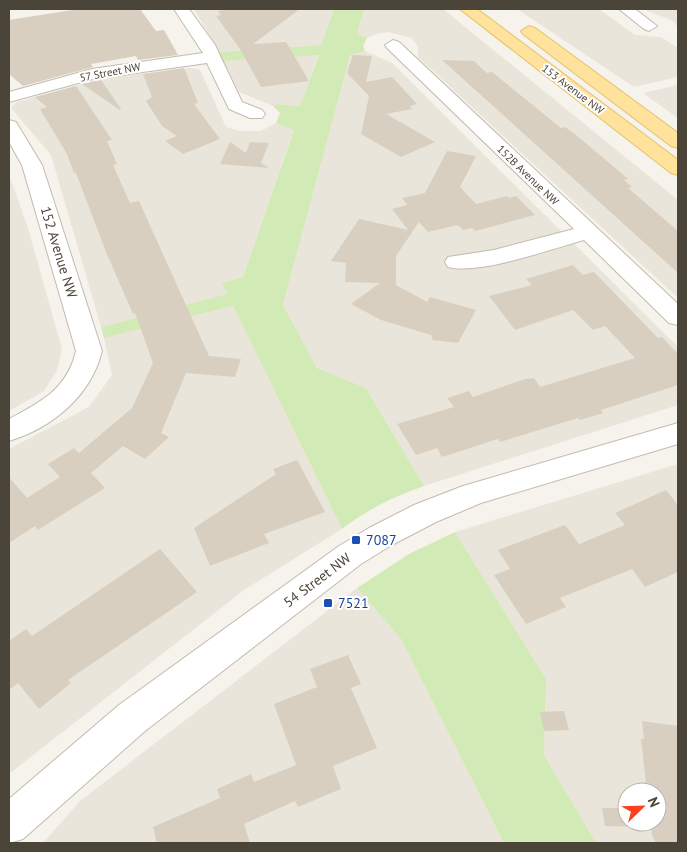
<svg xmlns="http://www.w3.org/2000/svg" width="687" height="852" viewBox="0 0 687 852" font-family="'PT Sans',sans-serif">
<rect width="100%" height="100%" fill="#f6f3ec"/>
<g fill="#eae5da" fill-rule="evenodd">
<path d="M194,9H334L321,45L219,52Z"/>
<path d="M364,9H443L678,200V298L418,57V47L412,38L388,32L376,34L367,38L357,34Z"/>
<path d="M517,9H599L635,35L661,37L678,48V77L634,87Z"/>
<path d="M643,9H678V28L673,21Z"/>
<path d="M365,51L392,63L678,347V405L424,486L366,388L317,368L283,305L350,54Z"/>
<path d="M319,54L300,106L279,104L273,106L239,92L223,61Z"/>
<path d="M191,68L200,70L226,127L239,131H261L276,123L294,129L243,277L222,283L228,294L101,327L51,155L11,108L17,102L104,78Z"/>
<path d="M678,85V118L643,93Z"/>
<path d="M9,175L28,228L62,349L57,370L44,391L9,411Z"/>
<path d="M233,306L342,529L244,590L9,774V449L89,407L112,375L104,338Z"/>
<path d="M678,464V843H596L544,755L546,679L455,532ZM627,792H657V822H627Z"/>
<path d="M357,588L401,639L504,843H43L80,801Z"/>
</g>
<g fill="#d2eab5">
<path d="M334,9H364L357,34L367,38L363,46L365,51L350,55L283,305L317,368L366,388L424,486C393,497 368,509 342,529L233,306L104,338L101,327L227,294L222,283L243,277L294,130L276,123L280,113L273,106L279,104L300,106L319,55L223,61L219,52L321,45Z"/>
<path d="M455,532L546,679L544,755L596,843H504L401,639L357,588L409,554Z"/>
</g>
<g fill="#d8cfc1">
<path d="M79,9H140L156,31L164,30L178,55L138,60L136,56L91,64L93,67L23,86L9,74V20Z"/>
<path d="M233,9H300L253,44L286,42L309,81L261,87L240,49L216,16L221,15L218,11Z"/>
<path d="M353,55L372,56L366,82L392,77L417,104L410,106L412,109L386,114L435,142L401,157L361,134L369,96L347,73Z"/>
<path d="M442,60L474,61L487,73L492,72L561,128L565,127L575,134L628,179L624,180L632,187L628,188L678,231V273Z"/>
<path d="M184,68L198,103L194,104L220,139L183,154L165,141L177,136L162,126L146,101L152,97L143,74Z"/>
<path d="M101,80L121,109L120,110L82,84Z"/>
<path d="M76,86L112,140L107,141L117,164L113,165L130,203L139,201L209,356L241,359L235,377L186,373L161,433L169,437L145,459L123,446L91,473L105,488L38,530L35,526L9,543V477L27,498L60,477L48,464L74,448L79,453L132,408L153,363L135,313L133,314L106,252L76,173H74L67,154L40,109L47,107L35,97Z"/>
<path d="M230,142L246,153L250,142L269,143L261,163L269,168L220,164Z"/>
<path d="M447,151L476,156L460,187L476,204L507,196L509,198L516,196L535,215L475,231L472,228L463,230L458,225L428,232L419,222L396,256V285L427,302L430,297L476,310L458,343L433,340L431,335L381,320L351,304L380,283L345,282L346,263L331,261L359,219L408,230L392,209L407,205L402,198L425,193Z"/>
<path d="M573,265L583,275L594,272L658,338L662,337L678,354V385L601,410L603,413L580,420L578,418L500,442L498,439L442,457L437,448L416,455L397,424L454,407L447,398L469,391L473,397L525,379L534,378L540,387L635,358L605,326L593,330L573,310L515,330L489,296L532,285L526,279Z"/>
<path d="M297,460L325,512L264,534L269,543L210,566L194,528L276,474L273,469Z"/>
<path d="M666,490L678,505V572L645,587L632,569L560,598L566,607L526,624L494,575L510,569L498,550L565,525L579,544L625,525L615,513Z"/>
<path d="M160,549L197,592L68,680L71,683L39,709L18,683L9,690V641L26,629L32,636Z"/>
<path d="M348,655L361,684L351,688L377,748L333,766L341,789L298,807L295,801L244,824L250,843H157L153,827L220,798L217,789L251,774L254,782L296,765L274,704L317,687L310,669Z"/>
<path d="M564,711L569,730L544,731L540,712Z"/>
<path d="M642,721L678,726V843H656L652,835L651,822H657V792H647L641,739H644Z"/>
<path d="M602,808H627V822H646L649,827L605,826Z"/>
</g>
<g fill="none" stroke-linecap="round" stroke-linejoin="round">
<defs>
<g id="minor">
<path d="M174,9H189L215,45L242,102L262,110L265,114L262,118H250L229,109L207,63L93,79L9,102V92L92,69L203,53Z"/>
<path d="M619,9H635L657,26L649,31L644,29Z"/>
<path d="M393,40L399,42L678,304V325L669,323L584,240C551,249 480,275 448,267L445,262L448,257L494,250L574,229L387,48L385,45Z"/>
<path d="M9,120L16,122L42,165L102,351C91,396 52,428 9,441V419C41,402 67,389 76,351L22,165L9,142Z"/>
<path d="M678,423V444L481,503L436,522L390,546L361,564L145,731L23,839L9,843V799L119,705L339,546L369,528L414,505L463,486Z"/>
</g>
<g id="major">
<path d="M460,9H477L678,160V175L671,173Z"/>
<path d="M529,26L535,28L678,133V148L671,146L523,34L521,31Z"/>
</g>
</defs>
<use href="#minor" stroke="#c2bbae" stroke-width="2"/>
<use href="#major" stroke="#e6c16a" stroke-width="2"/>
<use href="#minor" fill="#fff" fill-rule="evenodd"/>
<use href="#major" fill="#ffe39c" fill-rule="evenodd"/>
</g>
<g fill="#1a4fb4" stroke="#fff" stroke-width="2">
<rect x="351" y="535" width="10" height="10" rx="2.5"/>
<rect x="323" y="598" width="10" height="10" rx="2.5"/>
</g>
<g text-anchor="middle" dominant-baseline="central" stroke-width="4" stroke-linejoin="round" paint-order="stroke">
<g font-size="11" fill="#4b4439" stroke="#fff">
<text transform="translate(110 72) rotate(-11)">57 Street NW</text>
<text transform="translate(573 89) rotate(37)">153 Avenue NW</text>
<text transform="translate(528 175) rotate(44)">152B Avenue NW</text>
</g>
<g font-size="14" fill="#4b4439" stroke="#fff">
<text transform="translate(59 252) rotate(73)">152 Avenue NW</text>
<text transform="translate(317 580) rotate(-37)">54 Street NW</text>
</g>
<g font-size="14" fill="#164399" stroke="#fff" text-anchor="start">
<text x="366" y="540">7087</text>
<text x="338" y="603">7521</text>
</g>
</g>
<rect width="687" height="852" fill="none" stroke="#4b4439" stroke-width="20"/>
<g transform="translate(642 807) rotate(67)"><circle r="24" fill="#ffffff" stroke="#b7b4b0"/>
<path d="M0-4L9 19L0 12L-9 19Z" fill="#fc3f1d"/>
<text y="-8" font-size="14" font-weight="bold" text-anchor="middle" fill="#4b4439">N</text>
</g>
</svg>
